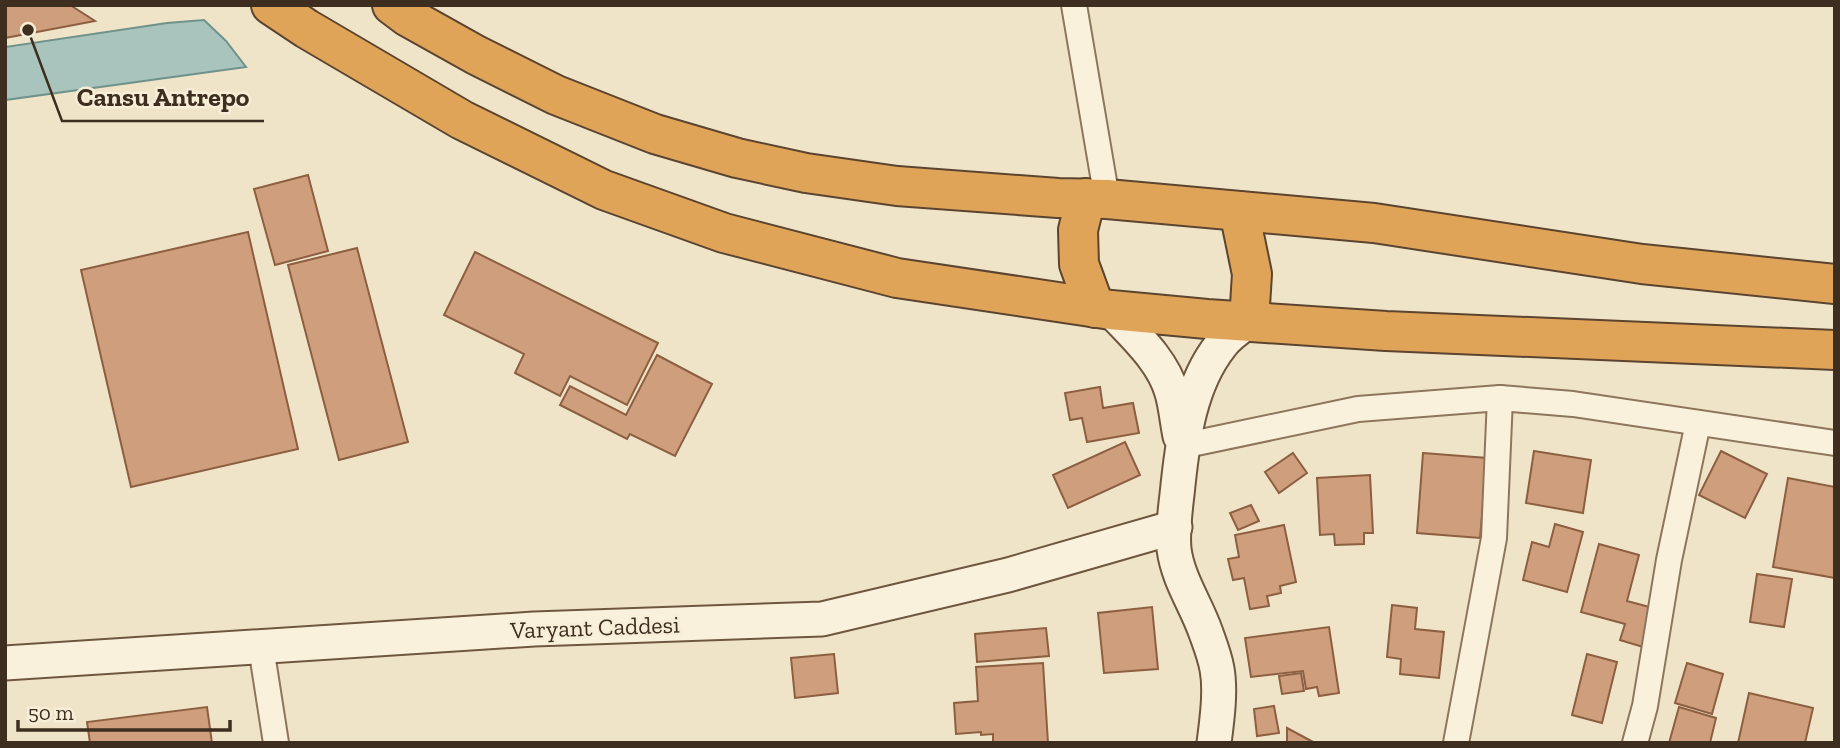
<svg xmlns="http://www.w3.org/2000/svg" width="1840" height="748" viewBox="0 0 1840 748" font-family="'Zilla Slab',serif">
<rect width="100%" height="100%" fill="#f0e4c8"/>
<path fill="#a9c4bc" stroke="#6f938a" stroke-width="2" d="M204,20L226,41L246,67L5,100V47L167,23Z"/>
<g fill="#cf9f7d" stroke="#8d5f41" stroke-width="2">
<path d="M5,5H70L95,21L5,38Z"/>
<path d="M308,175L328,251L275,265L254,189Z"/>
<path d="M248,232L298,449L131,487L81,270Z"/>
<path d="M357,248L408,442L339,460L288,265Z"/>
<path d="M475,252L658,343L627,405L570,376L560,396L515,373L524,354L444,315Z"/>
<path d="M657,355L712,384L675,456L630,434L627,439L560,405L570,386L626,415Z"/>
<path d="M1100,387L1103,408L1133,403L1139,433L1087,442L1082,418L1070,420L1065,393Z"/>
<path d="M1125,442L1140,475L1068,508L1053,475Z"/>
<path d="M1534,451L1591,460L1583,513L1526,503Z"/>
<path d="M1721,451L1767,474L1745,518L1699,495Z"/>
<path d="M1293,453L1307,473L1279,493L1265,472Z"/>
<path d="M1423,453L1487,458L1480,538L1417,533Z"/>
<path d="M1370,475L1373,533H1364V544L1335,545L1334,534L1320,535L1317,478Z"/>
<path d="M1788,478L1835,487V578L1773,567Z"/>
<path d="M1251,505L1259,521L1238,530L1230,513Z"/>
<path d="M1555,524L1583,532L1567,592L1523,580L1532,542L1549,547Z"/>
<path d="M1284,525L1296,582L1280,586L1281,593L1267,596L1269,606L1250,609L1244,578L1233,580L1228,559L1239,557L1235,535Z"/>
<path d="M1599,544L1639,555L1627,601L1653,608L1643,647L1620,640L1625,624L1581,612Z"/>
<path d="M1757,574L1792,579L1784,627L1750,622Z"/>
<path d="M1392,605L1417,608L1415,629L1444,632L1439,678L1400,674L1401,659L1387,657Z"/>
<path d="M1152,607L1158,669L1104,673L1098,613Z"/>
<path d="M1329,627L1339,693L1319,696L1317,687L1306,689L1303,671L1251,677L1245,638Z"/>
<path d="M1046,628L1049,656L977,662L975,634Z"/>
<path d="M834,654L838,693L795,698L791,658Z"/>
<path d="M1587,654L1617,662L1602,723L1572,715Z"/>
<path d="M1043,663L1048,743H993V734L981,735V732L956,734L954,703L978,701L976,667Z"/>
<path d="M1687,663L1723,674L1712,714L1675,703Z"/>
<path d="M1301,673L1304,691L1282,694L1279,676Z"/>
<path d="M1749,693L1813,708L1805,743H1738Z"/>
<path d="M1274,706L1279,733L1257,736L1254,709Z"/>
<path d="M207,707L212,743H90L87,722Z"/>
<path d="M1679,707L1716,718L1710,743H1669Z"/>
<path d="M1287,728L1315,743H1287Z"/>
</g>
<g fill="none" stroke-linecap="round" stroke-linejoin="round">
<defs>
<g id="street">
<path d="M1074,5L1107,199"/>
<path d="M1182,446L1358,409L1500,398L1573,404L1835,443"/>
<path d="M261,647L276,743"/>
<path d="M1456,743L1494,538L1500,398"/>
<path d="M1635,743L1645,706L1669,560L1698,423"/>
</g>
<g id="secondary">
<path d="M1111,310C1133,334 1163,360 1172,393C1176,407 1177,422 1180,436"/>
<path d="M5,663L534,629L822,619L1008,575L1175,527"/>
<path d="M1214,743C1217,720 1221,691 1217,669C1215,657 1210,644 1206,633C1196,604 1178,580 1174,549C1172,528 1176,506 1178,485C1183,438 1190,384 1221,345C1228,335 1239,328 1249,321"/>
</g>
<g id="highway">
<path d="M271,5L307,29L462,120L604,190L724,233L897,278L1111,310L1207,319L1386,331L1835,350"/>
<path d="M392,5L408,17L476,55L556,95L655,134L737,158L806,173L897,186L1058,198L1107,199L1374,223L1642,264L1835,284"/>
<path d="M1086,198L1078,230L1079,264L1095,308"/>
<path d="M1239,211L1252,274L1249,321"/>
</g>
</defs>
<use href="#street" stroke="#8d765c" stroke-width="28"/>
<use href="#secondary" stroke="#6f573f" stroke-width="37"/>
<use href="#highway" stroke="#5b4430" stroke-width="42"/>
<use href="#street" stroke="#faf1dc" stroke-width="24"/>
<use href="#secondary" stroke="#faf1dc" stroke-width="33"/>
<use href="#highway" stroke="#e0a458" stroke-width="38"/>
</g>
<g text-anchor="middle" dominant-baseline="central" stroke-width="5" stroke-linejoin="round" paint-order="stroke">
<g font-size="24" fill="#3d2e20" stroke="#f7eed8">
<text transform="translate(595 627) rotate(-2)">Varyant Caddesi</text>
</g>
</g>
<path fill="none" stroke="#3d2e20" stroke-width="2.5" d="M28 30L62 121H264"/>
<circle fill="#3d2e20" stroke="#f7eed8" stroke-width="2.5" cx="28" cy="30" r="7"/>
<g font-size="26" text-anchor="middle" font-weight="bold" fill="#3d2e20" stroke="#f7eed8" stroke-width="5" stroke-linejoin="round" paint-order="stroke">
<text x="163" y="106">Cansu Antrepo</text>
</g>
<rect width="1840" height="748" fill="none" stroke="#3d2e20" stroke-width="14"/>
<path d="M18 720v10h212v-10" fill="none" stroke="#3d2e20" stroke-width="3.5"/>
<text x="28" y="720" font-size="21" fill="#3d2e20" stroke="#f7eed8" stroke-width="5" paint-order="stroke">50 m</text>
</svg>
